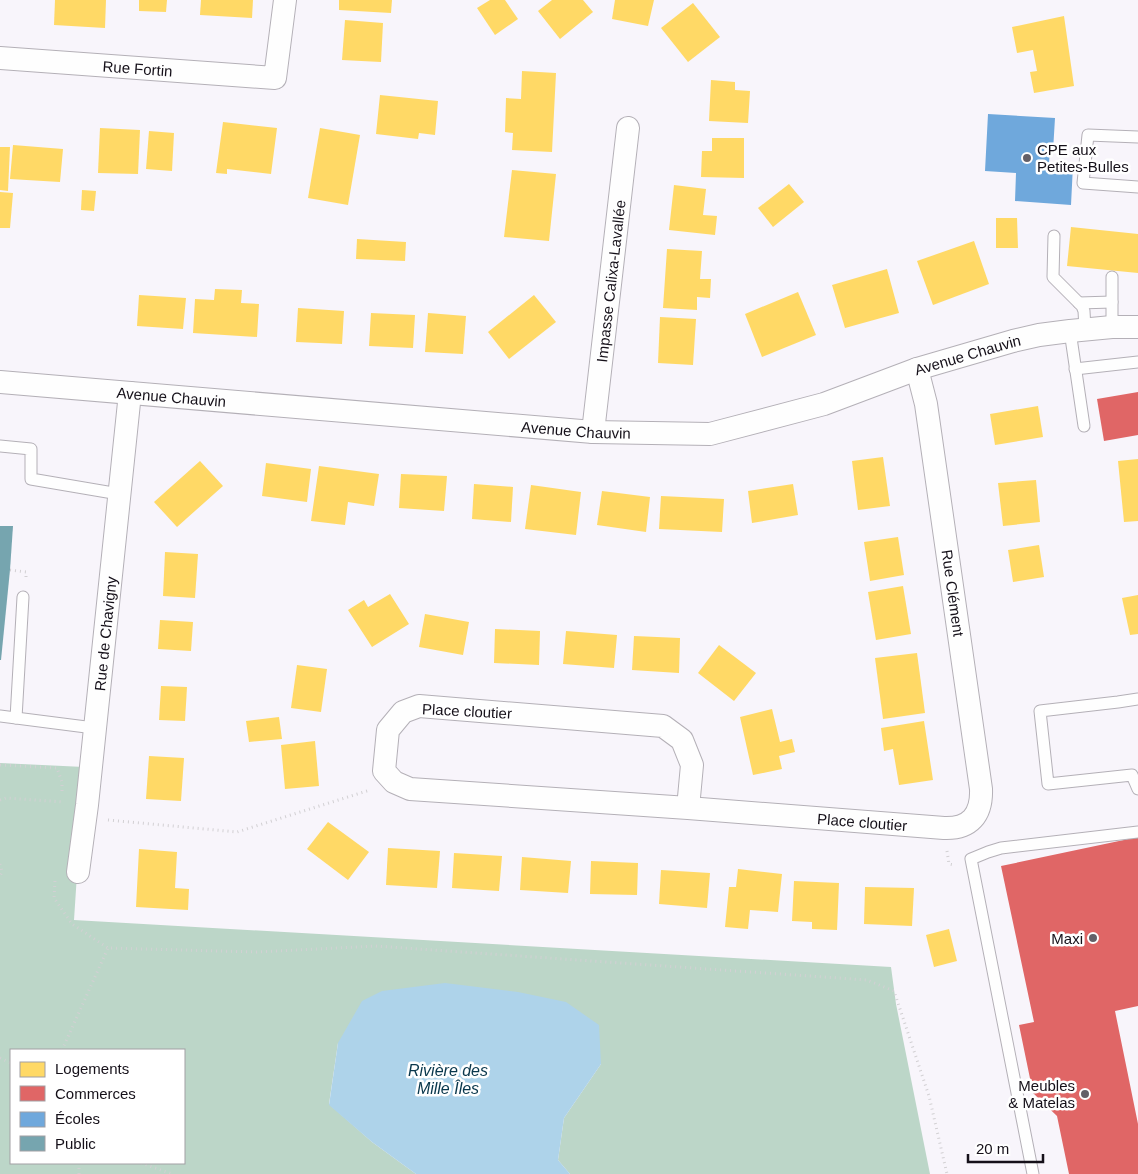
<svg xmlns="http://www.w3.org/2000/svg" width="1138" height="1174" viewBox="0 0 1138 1174" font-family="Arial,sans-serif">
<rect width="100%" height="100%" fill="#f8f5fb"/>
<path fill="#bcd6c8" fill-rule="evenodd" d="M0,763L84,767L74,920L891,967L896,1004L930,1174H570L558,1160L564,1118L601,1064L338,1043L329,1104L372,1142L416,1174H0ZM11,1050H184V1163H11Z"/>
<path fill="#aed3ea" d="M445,983L518,992L566,1002L599,1025L601,1064L564,1118L558,1160L570,1174H416L372,1142L329,1105L338,1043L362,1001L382,991Z"/>
<g fill="#ffd966">
<path d="M55,0H106L105,28L54,25Z"/>
<path d="M139,0H167L166,12L139,11Z"/>
<path d="M201,0H253L252,18L200,15Z"/>
<path d="M339,0H392L391,13L339,10Z"/>
<path d="M490,0H505L518,19L495,35L477,8Z"/>
<path d="M552,0H583L593,12L560,39L538,11Z"/>
<path d="M615,0H654L648,26L612,19Z"/>
<path d="M693,3L720,37L688,62L661,28Z"/>
<path d="M1064,16L1074,86L1034,93L1030,72L1037,71L1033,50L1017,53L1012,27Z"/>
<path d="M345,20L383,23L381,62L342,60Z"/>
<path d="M522,71L556,73L552,152L512,150L513,133L505,132L506,98L521,99Z"/>
<path d="M711,80L735,82V90L750,91L748,123L709,121Z"/>
<path d="M380,95L438,101L435,135L419,133L418,139L376,134Z"/>
<path d="M223,122L277,128L271,174L227,169V174L216,173Z"/>
<path d="M100,128L140,130L138,174L98,173Z"/>
<path d="M320,128L360,135L348,205L308,198Z"/>
<path d="M149,131L174,133L172,171L146,169Z"/>
<path d="M712,138H744V178L701,177L702,151H712Z"/>
<path d="M13,145L63,149L60,182L10,179Z"/>
<path d="M0,147H10L8,191L0,190Z"/>
<path d="M512,170L556,174L549,241L504,237Z"/>
<path d="M789,184L804,202L773,227L758,208Z"/>
<path d="M674,185L706,189L703,215L717,216L715,235L669,230Z"/>
<path d="M82,190L96,191L94,211L81,210Z"/>
<path d="M0,192L13,193L10,228H0Z"/>
<path d="M996,218H1017L1018,248H996Z"/>
<path d="M1071,227L1138,234V273L1067,266Z"/>
<path d="M357,239L406,242L405,261L356,259Z"/>
<path d="M974,241L989,284L933,305L917,261Z"/>
<path d="M667,249L702,251L700,279H711L710,298L697,297V310L663,308Z"/>
<path d="M887,269L899,313L845,328L832,285Z"/>
<path d="M215,289L242,290L241,303L259,304L257,337L193,333L195,299L214,300Z"/>
<path d="M798,292L816,335L762,357L745,314Z"/>
<path d="M139,295L186,298L183,329L137,326Z"/>
<path d="M534,295L556,322L509,359L488,332Z"/>
<path d="M298,308L344,311L342,344L296,342Z"/>
<path d="M371,313L415,315L413,348L369,346Z"/>
<path d="M428,313L466,316L463,354L425,352Z"/>
<path d="M660,317L696,319L693,365L658,363Z"/>
<path d="M1038,406L1043,437L995,445L990,414Z"/>
<path d="M883,457L890,506L858,510L852,461Z"/>
<path d="M1138,459V521L1124,522L1118,461Z"/>
<path d="M200,461L223,486L177,527L154,502Z"/>
<path d="M266,463L311,469L307,502L262,496Z"/>
<path d="M319,466L379,474L374,506L348,502L345,525L311,521Z"/>
<path d="M401,474L447,476L444,511L399,508Z"/>
<path d="M1036,480L1040,522L1003,526L998,483Z"/>
<path d="M474,484L513,487L511,522L472,519Z"/>
<path d="M793,484L798,515L752,523L748,491Z"/>
<path d="M531,485L581,492L576,535L525,529Z"/>
<path d="M602,491L650,497L646,532L597,525Z"/>
<path d="M661,496L724,499L722,532L659,529Z"/>
<path d="M898,537L904,575L870,581L864,542Z"/>
<path d="M1039,545L1044,577L1013,582L1008,550Z"/>
<path d="M165,552L198,554L195,598L163,596Z"/>
<path d="M903,586L911,634L876,640L868,592Z"/>
<path d="M390,594L409,624L372,647L348,610L364,600L368,607Z"/>
<path d="M1138,595V634L1130,635L1122,598Z"/>
<path d="M425,614L469,622L463,655L419,647Z"/>
<path d="M160,620L193,622L191,651L158,649Z"/>
<path d="M495,629L540,631L539,665L494,663Z"/>
<path d="M566,631L617,635L614,668L563,664Z"/>
<path d="M634,636L680,638L679,673L632,670Z"/>
<path d="M719,645L756,673L734,701L698,673Z"/>
<path d="M917,653L925,713L883,719L875,658Z"/>
<path d="M297,665L327,669L321,712L291,708Z"/>
<path d="M161,686L187,687L185,721L159,720Z"/>
<path d="M772,709L780,742L792,739L795,752L779,756L782,769L753,775L740,717Z"/>
<path d="M279,717L282,739L249,742L246,721Z"/>
<path d="M924,721L933,780L899,785L893,749L884,751L881,728Z"/>
<path d="M315,741L319,786L285,789L281,745Z"/>
<path d="M149,756L184,758L181,801L146,799Z"/>
<path d="M328,822L369,852L348,880L307,849Z"/>
<path d="M388,848L440,851L437,888L386,885Z"/>
<path d="M139,849L177,852L175,888L189,889L188,910L136,907Z"/>
<path d="M454,853L502,856L499,891L452,888Z"/>
<path d="M522,857L571,861L568,893L520,890Z"/>
<path d="M591,861L638,863L637,895L590,894Z"/>
<path d="M738,869L782,874L778,912L750,910L748,929L725,927L729,887H736Z"/>
<path d="M661,870L710,873L707,908L659,904Z"/>
<path d="M794,881L839,883L837,930L812,929V922L792,921Z"/>
<path d="M865,887L914,888L912,926L864,924Z"/>
<path d="M949,929L957,961L934,967L926,935Z"/>
</g>
<g fill="#e06666">
<path d="M1138,392V435L1104,441L1097,399Z"/>
<path d="M1138,837V1006L1115,1011L1138,1124V1174H1069L1057,1116L1033,1093L1019,1025L1034,1022L1001,866Z"/>
</g>
<path fill="#6fa8dc" d="M988,114L1055,118L1053,151L1050,150L1049,163L1073,165L1071,205L1015,201L1016,173L985,171Z"/>
<path fill="#76a5af" d="M0,526H13L10,570L1,660H0Z"/>
<g fill="none" stroke-linecap="round" stroke-linejoin="round">
<defs>
<g id="lane">
<path d="M1138,137L1088,135L1083,183L1138,187"/>
<path d="M1054,236L1053,277L1082,306L1084,311L1085,329"/>
<path d="M1112,277V327"/>
<path d="M1079,303L1112,302"/>
<path d="M1070,331L1084,426"/>
<path d="M1075,369L1138,362"/>
<path d="M0,446L31,449V479L119,494"/>
<path d="M1138,699L1118,702L1040,711L1048,784L1132,775L1138,789"/>
<path d="M0,716L94,728"/>
<path d="M16,718L23,597"/>
<path d="M1033,1174L971,859L988,852L1001,848L1138,832"/>
</g>
<g id="street">
<path id="s1" d="M0,58L275,78L285,0"/>
<path id="s2" d="M0,382L593,432L710,434L824,404L917,369L1013,341L1039,335L1070,331L1112,327H1138"/>
<path id="s3" d="M593,432L628,128"/>
<path id="s4" d="M688,808L692,765L682,740L663,726L419,706L403,712L388,730L384,771L394,782L410,789L688,808L944,828C970,829 982,815 981,789L926,404L917,369"/>
<path id="s5" d="M78,872L87,805L130,393"/>
</g>
</defs>
<use href="#lane" stroke="#b4b0b7" stroke-width="13"/>
<use href="#street" stroke="#b4b0b7" stroke-width="24"/>
<g stroke="#d2d0d3" stroke-width="3" stroke-dasharray="1 4" stroke-linecap="butt">
<path d="M10,570L26,572V580"/>
<path d="M0,765L57,768L62,782V795"/>
<path d="M0,800L6,798L64,802"/>
<path d="M108,820L237,832L370,790"/>
<path d="M947,851L949,864L954,865"/>
<path d="M0,864L2,872L0,876"/>
<path d="M55,881L54,898L72,924L108,948L257,952L375,946L867,980L894,991L929,1096L947,1174"/>
<path d="M62,1050L108,948"/>
<path d="M0,1058L11,1063"/>
<path d="M141,1163L172,1174"/>
<path d="M79,1174V1163"/>
</g>
<use href="#lane" stroke="#fefefe" stroke-width="11"/>
<use href="#street" stroke="#fefefe" stroke-width="22"/>
</g>
<g fill="#646068" stroke="#fff" stroke-width="2">
<circle cx="1027" cy="158" r="5"/>
<circle cx="1093" cy="938" r="5"/>
<circle cx="1085" cy="1094" r="5"/>
</g>
<g text-anchor="middle" dominant-baseline="central" stroke-width="5" stroke-linejoin="round" paint-order="stroke">
<g font-size="15" fill="#151019" stroke="#fff">
<text stroke="none"><textPath href="#s1" startOffset="138">Rue Fortin</textPath></text>
<text stroke="none"><textPath href="#s3" startOffset="152">Impasse Calixa-Lavallée</textPath></text>
<text stroke="none"><textPath href="#s2" startOffset="982">Avenue Chauvin</textPath></text>
<text stroke="none"><textPath href="#s2" startOffset="172">Avenue Chauvin</textPath></text>
<text stroke="none"><textPath href="#s2" startOffset="578">Avenue Chauvin</textPath></text>
<text transform="translate(953 593) rotate(82)">Rue Clément</text>
<text stroke="none"><textPath href="#s5" startOffset="240">Rue de Chavigny</textPath></text>
<text transform="translate(467 711) rotate(3)">Place cloutier</text>
<text stroke="none"><textPath href="#s4" startOffset="906">Place cloutier</textPath></text>
</g>
<g font-size="15" fill="#151019" stroke="#fff" text-anchor="end">
<text x="1037" y="149" text-anchor="start">CPE aux<tspan x="1037" dy="17">Petites-Bulles</tspan></text>
<text x="1083" y="938">Maxi</text>
<text x="1075" y="1085">Meubles<tspan x="1075" dy="17">&amp; Matelas</tspan></text>
</g>
<g font-size="16" font-style="italic" fill="#09374c" stroke="#fff">
<text x="448" y="1070">Rivière des<tspan x="448" dy="18">Mille Îles</tspan></text>
</g>
</g>
<rect x="10" y="1049" width="175" height="115" fill="#ffffff" stroke="#a19fa3"/>
<rect x="20" y="1062" width="25" height="15" fill="#ffd966" stroke="#a19fa3"/>
<text x="55" y="1074" font-size="15" fill="#151019">Logements</text>
<rect x="20" y="1086" width="25" height="15" fill="#e06666" stroke="#a19fa3"/>
<text x="55" y="1099" font-size="15" fill="#151019">Commerces</text>
<rect x="20" y="1112" width="25" height="15" fill="#6fa8dc" stroke="#a19fa3"/>
<text x="55" y="1124" font-size="15" fill="#151019">Écoles</text>
<rect x="20" y="1136" width="25" height="15" fill="#76a5af" stroke="#a19fa3"/>
<text x="55" y="1149" font-size="15" fill="#151019">Public</text>
<path d="M968 1154v8h75v-8" fill="none" stroke="#151019" stroke-width="2.5"/>
<text x="976" y="1154" font-size="15" fill="#151019" stroke="#ffffff" stroke-width="4" paint-order="stroke">20 m</text>
</svg>
